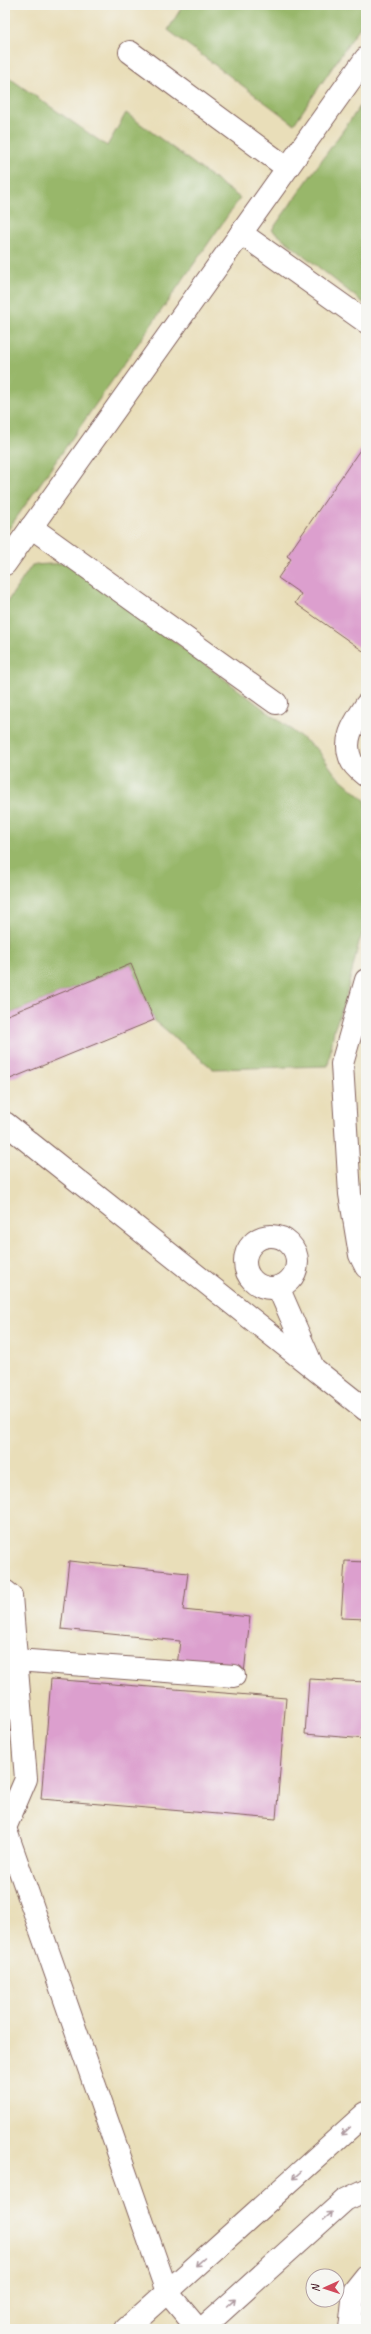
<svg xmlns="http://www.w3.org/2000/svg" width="371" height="2334" viewBox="0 0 371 2334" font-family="Caveat,sans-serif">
<rect width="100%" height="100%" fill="#f6f6f2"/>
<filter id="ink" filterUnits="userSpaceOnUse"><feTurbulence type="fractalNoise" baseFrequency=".025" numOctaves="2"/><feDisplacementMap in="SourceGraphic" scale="8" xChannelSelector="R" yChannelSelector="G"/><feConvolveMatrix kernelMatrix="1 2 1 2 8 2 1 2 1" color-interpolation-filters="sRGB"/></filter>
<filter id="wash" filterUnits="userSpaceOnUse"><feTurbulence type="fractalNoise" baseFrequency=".012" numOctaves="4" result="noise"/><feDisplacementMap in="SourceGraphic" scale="16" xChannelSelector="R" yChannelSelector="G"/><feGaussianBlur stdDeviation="0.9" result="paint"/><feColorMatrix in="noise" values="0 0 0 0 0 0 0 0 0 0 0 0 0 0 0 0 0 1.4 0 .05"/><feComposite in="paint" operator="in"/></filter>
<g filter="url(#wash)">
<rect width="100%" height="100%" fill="#e9deb9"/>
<g fill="#98b76a" stroke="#716b4a">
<path d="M183,5H366V18L294,124L168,30Z"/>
<path d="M5,75L107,146L126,113L240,198L5,534Z"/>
<path d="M366,98V305L272,230Z"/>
<path d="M71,563L318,750L335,774L366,801V926L359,942L345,1000L334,1030L328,1066L213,1069L154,1020L131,964L5,1016V605L32,565Z"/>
</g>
<g id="blocks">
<g fill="#dc9fce">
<path d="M366,441V653L295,603L301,594L278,578L291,559L287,556Z"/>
<path d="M131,964L154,1020L10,1079L5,1067V1016Z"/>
<path d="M69,1561L188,1573L183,1610L250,1617L244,1674L177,1666L180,1641L61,1629Z"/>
<path d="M345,1561L366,1562V1619L341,1618Z"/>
<path d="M51,1679L286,1698L276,1819L41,1799Z"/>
<path d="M309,1679L366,1682V1739L305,1734Z"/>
</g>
</g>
</g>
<g filter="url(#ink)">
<use href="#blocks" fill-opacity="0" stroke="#82625d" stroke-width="1"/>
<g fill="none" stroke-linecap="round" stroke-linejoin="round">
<defs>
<g id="minor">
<path d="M130,52L287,168"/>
<path d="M241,233L366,322"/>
<path d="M31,527L276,703"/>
<path d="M5,564L366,58"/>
<path d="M366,705C355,722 342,739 351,760C353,766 361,772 366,776"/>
<path d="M366,980L342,1064L350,1194L360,1255L366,1267"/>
<path d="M5,1123L366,1410"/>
<circle cx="271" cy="1262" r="26"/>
<path d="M278,1287L312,1365"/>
<path d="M5,1591L11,1596L26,1779L5,1828"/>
<path d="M16,1660L234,1676"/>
<path d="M5,1828L167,2292L198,2329"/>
<path d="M126,2329L366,2113"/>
<path d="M202,2329L345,2200L366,2190"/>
<path d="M350,2329L354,2291L366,2276"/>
</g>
</defs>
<use href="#minor" stroke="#82625d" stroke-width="24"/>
<use href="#minor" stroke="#fff" stroke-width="22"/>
</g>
<defs><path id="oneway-shaft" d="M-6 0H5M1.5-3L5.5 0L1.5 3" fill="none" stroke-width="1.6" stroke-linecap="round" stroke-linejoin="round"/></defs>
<g stroke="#ae9aa0">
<use href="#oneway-shaft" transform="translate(346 2131) rotate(138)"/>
<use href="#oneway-shaft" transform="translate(297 2175) rotate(138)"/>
<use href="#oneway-shaft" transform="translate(328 2216) rotate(-42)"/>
<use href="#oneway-shaft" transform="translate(200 2262) rotate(138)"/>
<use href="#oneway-shaft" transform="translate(231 2303) rotate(-42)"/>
</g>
</g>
<rect width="371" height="2334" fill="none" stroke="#f6f6f2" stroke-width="20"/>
<g transform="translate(325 2288) rotate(267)"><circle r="19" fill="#f6f6f2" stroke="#b1a0a2"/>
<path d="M0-3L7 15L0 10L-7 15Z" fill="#d1495b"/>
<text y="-6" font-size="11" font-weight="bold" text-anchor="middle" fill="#4a1f2b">N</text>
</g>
</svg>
